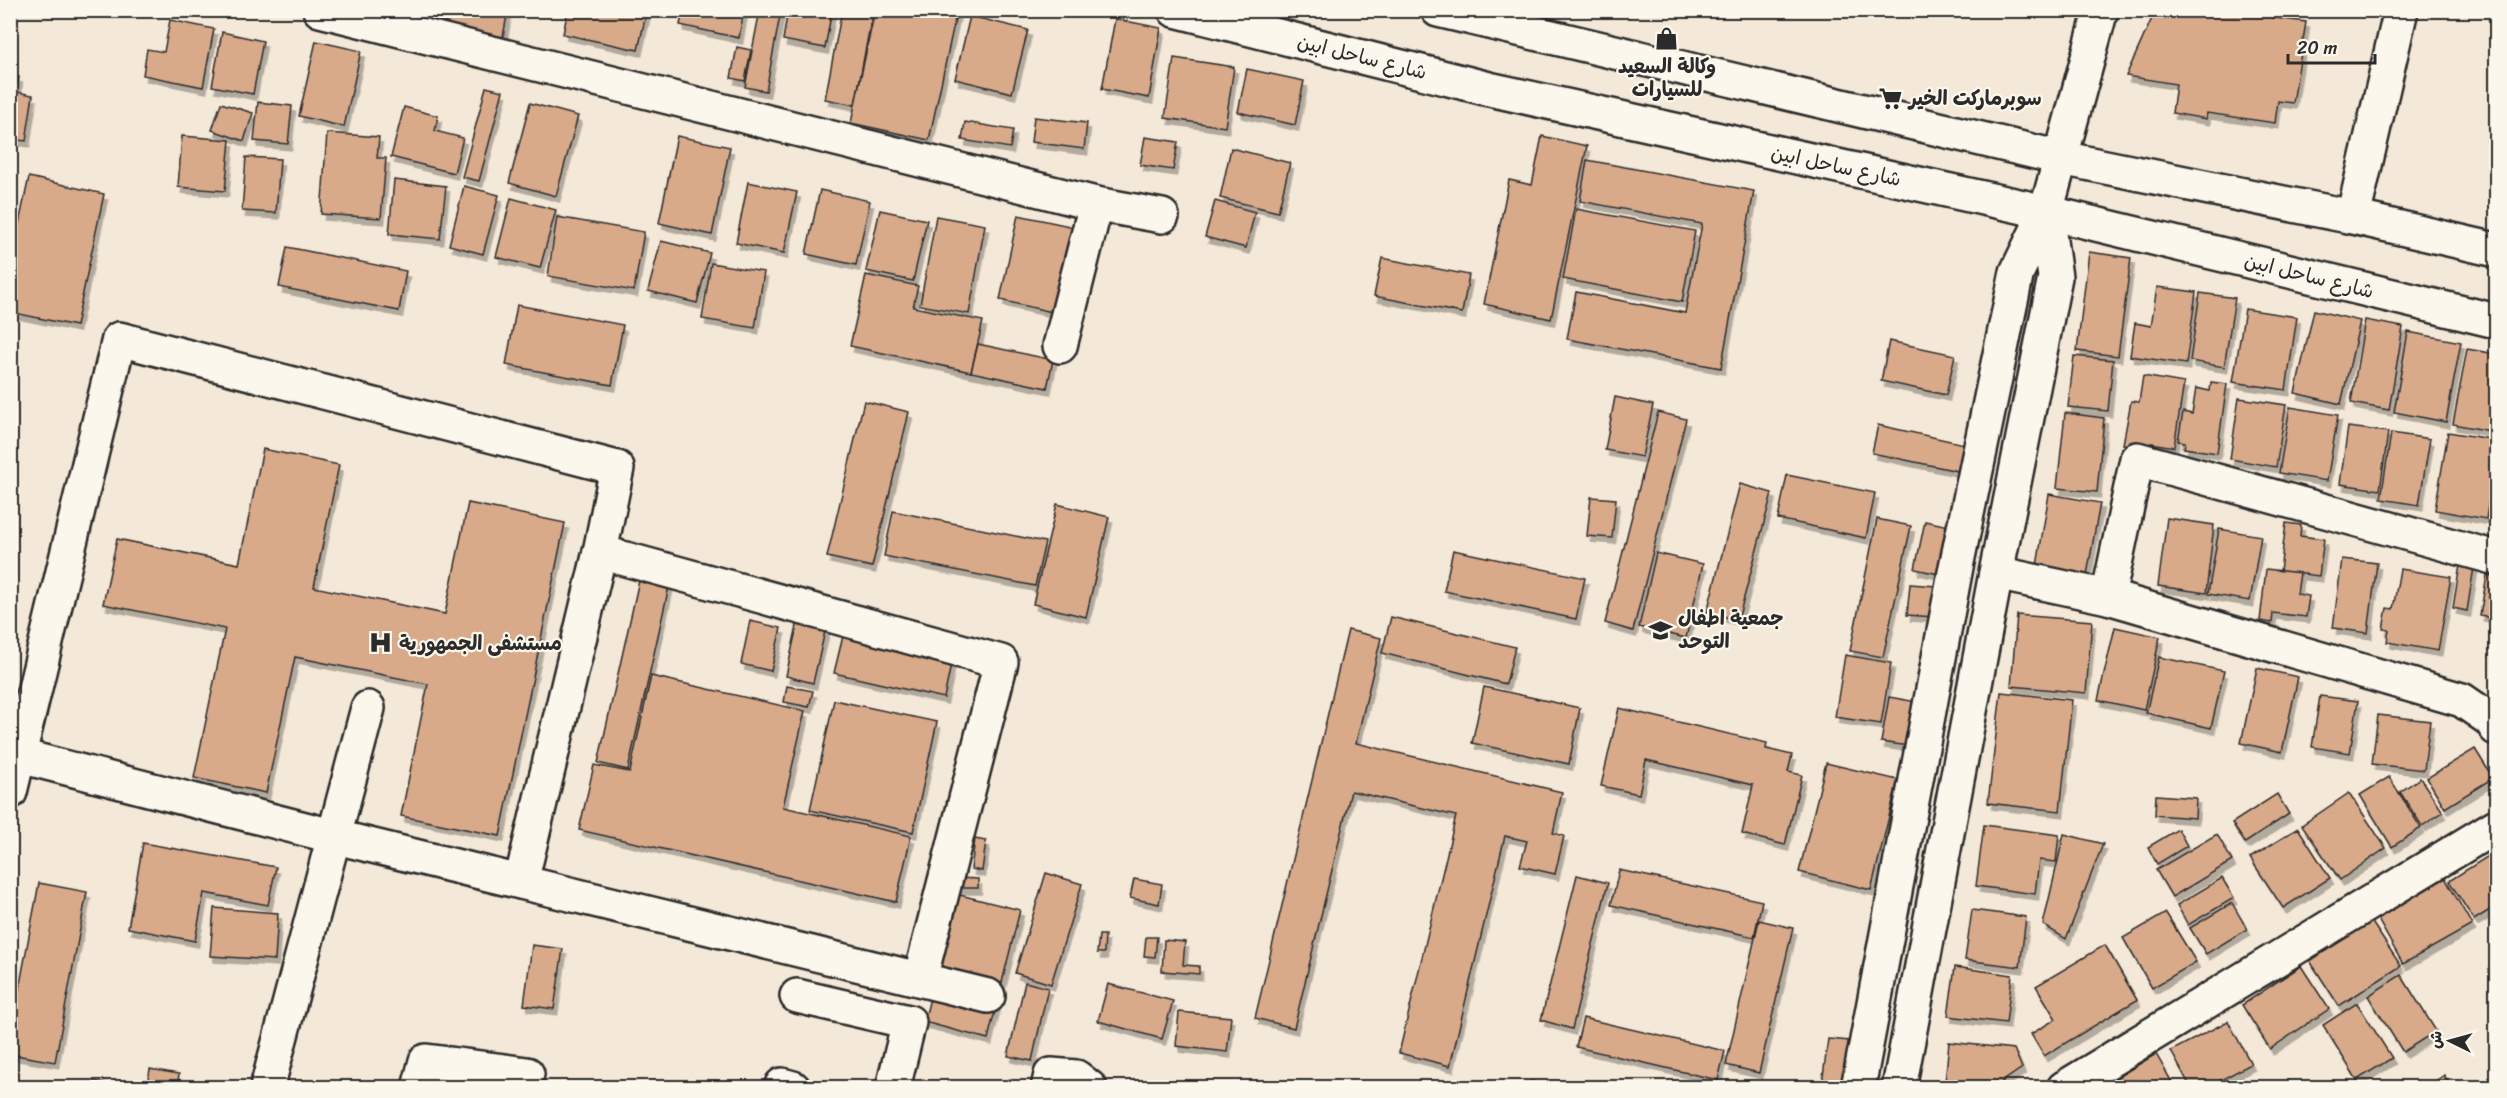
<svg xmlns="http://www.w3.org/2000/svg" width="2507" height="1098" viewBox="0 0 2507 1098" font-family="Sriracha,'Playpen Sans Arabic',sans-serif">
<defs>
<filter id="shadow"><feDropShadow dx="3.5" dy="6" stdDeviation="0" flood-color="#0004"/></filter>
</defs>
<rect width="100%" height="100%" fill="#f4e8d8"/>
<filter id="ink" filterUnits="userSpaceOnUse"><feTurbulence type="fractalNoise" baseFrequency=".0167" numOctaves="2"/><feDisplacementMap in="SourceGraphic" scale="12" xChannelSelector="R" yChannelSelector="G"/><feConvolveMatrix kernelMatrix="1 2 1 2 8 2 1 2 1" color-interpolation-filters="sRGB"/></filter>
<g filter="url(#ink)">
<g fill="#d9aa8a" stroke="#2b2b2b" stroke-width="1.5" filter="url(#shadow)">
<path d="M438,10H508L503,37L435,24Z"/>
<path d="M568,10H647L638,50L563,34Z"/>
<path d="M683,10H744L739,38L680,25Z"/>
<path d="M760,10H781L766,91L745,87Z"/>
<path d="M788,10H832L825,48L783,40Z"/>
<path d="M842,10H873L855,105L825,99Z"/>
<path d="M875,10H957L929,140L851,123Z"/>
<path d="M2158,10H2261V16L2306,22L2293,103L2278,101L2275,123L2207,113L2206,119L2172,113L2176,84L2126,76L2153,16Z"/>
<path d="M970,16L1028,30L1012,93L955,79Z"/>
<path d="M1115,19L1161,28L1149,98L1102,89Z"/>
<path d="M170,20L214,29L203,87L143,75L147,49L164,52Z"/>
<path d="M222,32L263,41L253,94L212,86Z"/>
<path d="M316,41L361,51L344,127L299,116Z"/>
<path d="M737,47L751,50L745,81L731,78Z"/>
<path d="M1174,58L1234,67L1225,127L1165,118Z"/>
<path d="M1247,69L1304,81L1295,125L1238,112Z"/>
<path d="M10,75L19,77L17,92L33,95L26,141L10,139Z"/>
<path d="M486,87L503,91L479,181L462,177Z"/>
<path d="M258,102L292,106L288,144L254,141Z"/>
<path d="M221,103L253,113L244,141L212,130Z"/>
<path d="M530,103L578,116L556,196L509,183Z"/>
<path d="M404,107L438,116L435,131L463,138L454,173L391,157Z"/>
<path d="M1034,117L1087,123L1084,149L1031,142Z"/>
<path d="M965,122L1013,130L1010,148L962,140Z"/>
<path d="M327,133L379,137L377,158H386L381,218L321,214Z"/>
<path d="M182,136L230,140L225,191L178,187Z"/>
<path d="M677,136L730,147L712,235L659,223Z"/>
<path d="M1542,136L1587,146L1551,319L1484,304L1509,180L1532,185Z"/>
<path d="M1145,137L1178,142L1173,170L1140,165Z"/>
<path d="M1231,148L1290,163L1278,212L1220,198Z"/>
<path d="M246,157L280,159L276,213L242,211Z"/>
<path d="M1587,160L1754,191L1721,368L1567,339L1576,292L1685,313L1702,224L1580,201Z"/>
<path d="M29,177L104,194L76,326L10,312V265Z"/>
<path d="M394,180L446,186L440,239L389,234Z"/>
<path d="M748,182L797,192L784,253L736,243Z"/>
<path d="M464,186L499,195L483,254L449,245Z"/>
<path d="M820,190L870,201L856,265L806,254Z"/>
<path d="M511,198L556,210L540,268L496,257Z"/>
<path d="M1215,201L1255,212L1246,248L1205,237Z"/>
<path d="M1576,209L1695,231L1682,302L1563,279Z"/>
<path d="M880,210L927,220L913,281L866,271Z"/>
<path d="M1018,215L1079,228L1061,314L1000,300Z"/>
<path d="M936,216L985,225L969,314L920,305Z"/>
<path d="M557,217L644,232L634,291L548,276Z"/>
<path d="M661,241L710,253L697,303L648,291Z"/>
<path d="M287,247L406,271L399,311L279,287Z"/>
<path d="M2089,252L2131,258L2118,356L2077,351Z"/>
<path d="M1382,258L1469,275L1462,313L1374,296Z"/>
<path d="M711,263L764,272L755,328L702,319Z"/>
<path d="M866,275L918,286L913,307L983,321L971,372L850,346Z"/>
<path d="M2157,287L2196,292L2186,364L2130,356L2135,323L2151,326Z"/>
<path d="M2200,293L2235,298L2224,367L2190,361Z"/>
<path d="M517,305L623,325L612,385L506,365Z"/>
<path d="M2245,309L2297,317L2286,390L2233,382Z"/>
<path d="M2314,310L2360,321L2341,404L2295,393Z"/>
<path d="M2365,320L2403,327L2389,410L2351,403Z"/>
<path d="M2408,332L2461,342L2446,422L2394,412Z"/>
<path d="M1889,341L1955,355L1946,395L1881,381Z"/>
<path d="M978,344L1053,360L1047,388L971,372Z"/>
<path d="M2467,349L2496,354V432L2453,424Z"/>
<path d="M2074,356L2113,360L2108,411L2068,407Z"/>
<path d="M2143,376L2184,383L2174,447L2151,443V448L2123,444L2131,401L2139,402Z"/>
<path d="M2211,382L2227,384L2217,453L2184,448L2185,442L2178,441L2183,412L2192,414L2196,388L2210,391Z"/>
<path d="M1615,397L1653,405L1642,457L1605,450Z"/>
<path d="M2239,398L2286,405L2276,467L2230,459Z"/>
<path d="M864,401L909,412L872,567L827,557Z"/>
<path d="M2290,407L2338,415L2327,481L2279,473Z"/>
<path d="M1658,412L1686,419L1633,631L1605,623Z"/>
<path d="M2065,413L2104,418L2097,492L2057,488Z"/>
<path d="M1878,425L1964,444L1958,471L1872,453Z"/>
<path d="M2348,427L2388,432L2380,490L2340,484Z"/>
<path d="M2448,432L2496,440V453L2486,519L2435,510Z"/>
<path d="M2391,433L2430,439L2419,505L2381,499Z"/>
<path d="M263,449L339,465L314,587L445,614L468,503L565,523L500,836L401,816L428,684L295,657L266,793L194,778L225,629L103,604L117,539L239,564Z"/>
<path d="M2496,474V523L2489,522Z"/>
<path d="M1787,475L1875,493L1866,538L1778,519Z"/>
<path d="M1740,484L1772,493L1738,620L1707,612Z"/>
<path d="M2049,494L2100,503L2087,575L2037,566Z"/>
<path d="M1591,497L1616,499L1612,538L1587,536Z"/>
<path d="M1057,504L1109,517L1086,617L1033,604Z"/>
<path d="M893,511L1045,542L1035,586L884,556Z"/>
<path d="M2167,518L2214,525L2206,593L2158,586Z"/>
<path d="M1877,519L1911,526L1883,657L1850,651Z"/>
<path d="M1925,521L1949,526L1939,574L1915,569Z"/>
<path d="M2286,523L2301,525L2300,536L2324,539L2319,576L2280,571Z"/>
<path d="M2219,529L2261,536L2250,601L2208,594Z"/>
<path d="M1453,550L1585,578L1576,619L1444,591Z"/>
<path d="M1656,553L1703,564L1686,638L1639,627Z"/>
<path d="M2342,559L2377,563L2368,633L2333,628Z"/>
<path d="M2460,565L2474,567L2467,611L2453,608Z"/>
<path d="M2266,569L2300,573L2297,594L2309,596L2306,617L2273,613L2272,623L2260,621Z"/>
<path d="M2400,569L2451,577L2438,651L2387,642L2389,630L2383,629L2387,608L2393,609Z"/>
<path d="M2487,575L2496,577V619L2480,616Z"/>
<path d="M640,576L670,582L628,770L598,763Z"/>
<path d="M1910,584L1936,586L1934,617L1907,615Z"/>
<path d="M2017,615L2092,621L2086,693L2011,686Z"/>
<path d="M1391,617L1515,647L1506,684L1382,653Z"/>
<path d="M750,621L781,628L771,671L741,664Z"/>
<path d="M798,621L826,627L813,683L786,676Z"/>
<path d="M2115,627L2160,637L2144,710L2098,700Z"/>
<path d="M1348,630L1381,638L1356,743L1562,792L1553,833L1564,836L1555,874L1520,866L1527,841L1505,836L1450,1066L1399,1053L1456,816L1351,791L1294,1028L1255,1018Z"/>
<path d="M843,636L952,660L944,698L834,673Z"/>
<path d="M1845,655L1891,663L1881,724L1835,717Z"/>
<path d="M2159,657L2224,671L2211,728L2146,713Z"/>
<path d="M2257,668L2298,677L2282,752L2241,743Z"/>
<path d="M651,676L805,711L783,807L911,836L896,902L579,830L594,765L630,772Z"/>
<path d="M787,686L813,691L809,707L784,702Z"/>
<path d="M1484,687L1580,708L1569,764L1472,743Z"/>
<path d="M2001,692L2072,700L2060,811L1988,803Z"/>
<path d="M2320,696L2358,701L2350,753L2312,747Z"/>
<path d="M1889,697L1917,702L1909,746L1881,742Z"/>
<path d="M834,700L937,722L913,832L810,810Z"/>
<path d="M1619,708L1767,743L1766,749L1792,755L1788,772L1802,775L1785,845L1742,834L1753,785L1646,760L1639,794L1601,786Z"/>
<path d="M2378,715L2430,721L2424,770L2372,764Z"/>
<path d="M2475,749L2493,778L2445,808L2427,778Z"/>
<path d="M1826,763L1898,780L1871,890L1799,872Z"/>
<path d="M2389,777L2421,828L2392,847L2360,795Z"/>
<path d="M2420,778L2443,812L2422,826L2400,792Z"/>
<path d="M2349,793L2386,848L2340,880L2302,825Z"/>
<path d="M2277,794L2289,814L2245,843L2232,823Z"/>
<path d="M2156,795L2196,798L2195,818L2155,815Z"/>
<path d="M1984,825L2059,835L2056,862L2039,860L2035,894L1976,886Z"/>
<path d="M2298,828L2330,878L2283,908L2250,858Z"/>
<path d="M2178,829L2187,846L2157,864L2148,847Z"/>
<path d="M2064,834L2103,844L2066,939L2043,925Z"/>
<path d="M2217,834L2232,861L2172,897L2156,870Z"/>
<path d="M975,839L986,841L982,871L971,869Z"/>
<path d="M143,843L276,867L268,905L204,893L195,941L128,928Z"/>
<path d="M2496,851V906L2474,920L2449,881Z"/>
<path d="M1619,870L1762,901L1754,937L1611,905Z"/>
<path d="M1046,873L1082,884L1051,984L1015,973Z"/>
<path d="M1577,875L1608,883L1572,1029L1541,1020Z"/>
<path d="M958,878L978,879V888H958Z"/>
<path d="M2222,878L2234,898L2188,925L2177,905Z"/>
<path d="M2445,878L2472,925L2403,964L2376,916Z"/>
<path d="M1134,879L1162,884L1159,904L1130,898Z"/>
<path d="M39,883L87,892L55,1062L10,1054V1037Z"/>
<path d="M956,894L1020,910L988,1039L924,1022Z"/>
<path d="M2232,903L2247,929L2206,954L2190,928Z"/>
<path d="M214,908L278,913L275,960L210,956Z"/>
<path d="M1972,910L2026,917L2020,967L1965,960Z"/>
<path d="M2166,913L2196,962L2152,988L2123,938Z"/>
<path d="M1759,920L1793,928L1759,1073L1726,1065Z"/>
<path d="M2371,921L2401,966L2339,1006L2310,961Z"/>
<path d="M1099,935H1105L1104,953H1097Z"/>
<path d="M1146,937H1157L1155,957L1144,956Z"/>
<path d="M1164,940L1185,942L1183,965L1199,966V974L1162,971Z"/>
<path d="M532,945L563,949L554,1009L524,1005Z"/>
<path d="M2105,945L2137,1000L2044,1056L2031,1034L2056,1019L2036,986Z"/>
<path d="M2301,966L2329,1009L2270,1049L2242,1005Z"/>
<path d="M1955,967L2012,975L2006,1023L1948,1016Z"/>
<path d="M2401,975L2436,1031L2403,1052L2368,996Z"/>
<path d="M1025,982L1048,988L1032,1061L1008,1056Z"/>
<path d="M1108,984L1173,1001L1162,1039L1098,1021Z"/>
<path d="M2357,1003L2392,1058L2357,1080L2323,1025Z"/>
<path d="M1179,1012L1231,1017L1227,1052L1176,1046Z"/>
<path d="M1583,1018L1725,1051L1718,1080L1576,1047Z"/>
<path d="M2228,1021L2251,1064L2206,1088H2191L2171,1051Z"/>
<path d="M1828,1039L1850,1041L1844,1087L1822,1084Z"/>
<path d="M1949,1042L2014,1049L2022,1068L1993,1088H1948L1945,1083Z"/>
<path d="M2156,1054L2175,1088H2099Z"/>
<path d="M150,1069L179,1074L177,1088H147Z"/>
<path d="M2444,1075L2452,1088H2426Z"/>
<path d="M448,1077L494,1084L493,1088H446Z"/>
<path d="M94,1081L133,1088H93Z"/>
<path d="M1531,1081L1558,1088H1529Z"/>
</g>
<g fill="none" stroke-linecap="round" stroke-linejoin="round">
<defs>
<g id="minor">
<path d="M320,10L1096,204L1162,216"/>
<path d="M2046,212L2101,10"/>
<path d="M2353,217L2401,10"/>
<path d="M1060,346L1096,204"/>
<path d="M600,552L1001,662L920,979"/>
<path d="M1996,573L2108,597L2462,700L2491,720L2496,728"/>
<path d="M2108,597L2137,459L2496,558"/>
<path d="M20,756L332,836L988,996"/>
<path d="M10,792L119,339L617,468L600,552L521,882"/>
<path d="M797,996L909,1022L893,1088"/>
<path d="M267,1088L368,708"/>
<path d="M419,1088L426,1061L527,1074"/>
<path d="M781,1088L782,1085L793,1088"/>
<path d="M1048,1088L1051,1075L1076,1077L1090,1088"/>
<path d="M2064,1088L2496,826"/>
</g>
<g id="major">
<path d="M1858,1088L1956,567L2017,272L2046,212"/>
<path d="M1899,1088L1996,573L2055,277L2046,212"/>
</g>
<g id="highway">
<path d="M1175,10L1489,89L2046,212L2496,321"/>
<path d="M1438,10L2061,158L2353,217L2496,250"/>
</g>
</defs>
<use href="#minor" stroke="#2b2b2b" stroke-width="38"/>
<use href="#major" stroke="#2b2b2b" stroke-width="38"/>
<use href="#highway" stroke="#2b2b2b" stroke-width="38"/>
<use href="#minor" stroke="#fbf7ec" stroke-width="33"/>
<use href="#major" stroke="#fbf7ec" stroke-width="33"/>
<use href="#highway" stroke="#fbf7ec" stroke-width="33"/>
</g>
</g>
<defs>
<symbol id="shop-bare" viewBox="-9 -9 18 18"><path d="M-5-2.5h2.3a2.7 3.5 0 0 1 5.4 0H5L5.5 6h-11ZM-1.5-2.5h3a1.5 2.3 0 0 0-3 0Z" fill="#2b2b2b" stroke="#fbf7ec" stroke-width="2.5" paint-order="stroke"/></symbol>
<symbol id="supermarket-bare" viewBox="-9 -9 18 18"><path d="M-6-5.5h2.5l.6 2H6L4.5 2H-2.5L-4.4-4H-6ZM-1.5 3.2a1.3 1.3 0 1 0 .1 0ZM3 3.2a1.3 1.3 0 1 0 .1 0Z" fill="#2b2b2b" stroke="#fbf7ec" stroke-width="2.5" paint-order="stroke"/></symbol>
<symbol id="school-bare" viewBox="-9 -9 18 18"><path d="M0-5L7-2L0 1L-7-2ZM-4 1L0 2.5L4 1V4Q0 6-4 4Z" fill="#2b2b2b" stroke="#fbf7ec" stroke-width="2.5" paint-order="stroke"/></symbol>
<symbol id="hospital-bare" viewBox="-9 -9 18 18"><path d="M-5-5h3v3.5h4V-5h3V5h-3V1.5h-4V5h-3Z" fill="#2b2b2b" stroke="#fbf7ec" stroke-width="2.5" paint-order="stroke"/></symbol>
</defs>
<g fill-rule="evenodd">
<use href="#shop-bare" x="1650" y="22" width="33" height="33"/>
<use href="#supermarket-bare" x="1874" y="82" width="33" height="33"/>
<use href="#school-bare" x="1644" y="614" width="33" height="33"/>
<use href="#hospital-bare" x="364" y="626" width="33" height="33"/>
</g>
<g text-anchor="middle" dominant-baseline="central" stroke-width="4.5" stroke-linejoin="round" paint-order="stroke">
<g font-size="20" fill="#2b2b2b" stroke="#fbf7ec">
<text transform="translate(1362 57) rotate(14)">شارع ساحل ابين</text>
<text transform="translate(1836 166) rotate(12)">شارع ساحل ابين</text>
<text transform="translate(2309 276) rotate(14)">شارع ساحل ابين</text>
</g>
<g font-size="20" font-weight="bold" fill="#2b2b2b" stroke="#fbf7ec" text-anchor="start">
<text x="1667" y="66" text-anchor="middle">وكالة السعيد<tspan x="1667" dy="23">للسيارات</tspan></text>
<text x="1909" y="98">سوبرماركت الخير</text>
<text x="1678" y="618">جمعية اطفال<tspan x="1678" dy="23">التوحد</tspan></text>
<text x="399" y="643">مستشفى الجمهورية</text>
</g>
</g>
<rect width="2507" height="1098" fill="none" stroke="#fbf7ec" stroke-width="36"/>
<rect x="18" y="18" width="2471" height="1062" fill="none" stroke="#2b2b2b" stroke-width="2" filter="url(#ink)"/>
<g transform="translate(2450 1041) rotate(275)" stroke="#fbf7ec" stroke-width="4.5" paint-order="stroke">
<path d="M0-4.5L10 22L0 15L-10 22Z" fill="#2b2b2b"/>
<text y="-9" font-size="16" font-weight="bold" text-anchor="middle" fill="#2b2b2b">ش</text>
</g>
<path d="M2288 54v9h87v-9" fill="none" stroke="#2b2b2b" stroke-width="3"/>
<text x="2297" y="54" font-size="18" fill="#2b2b2b" stroke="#fbf7ec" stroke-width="4.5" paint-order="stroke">20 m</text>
</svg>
